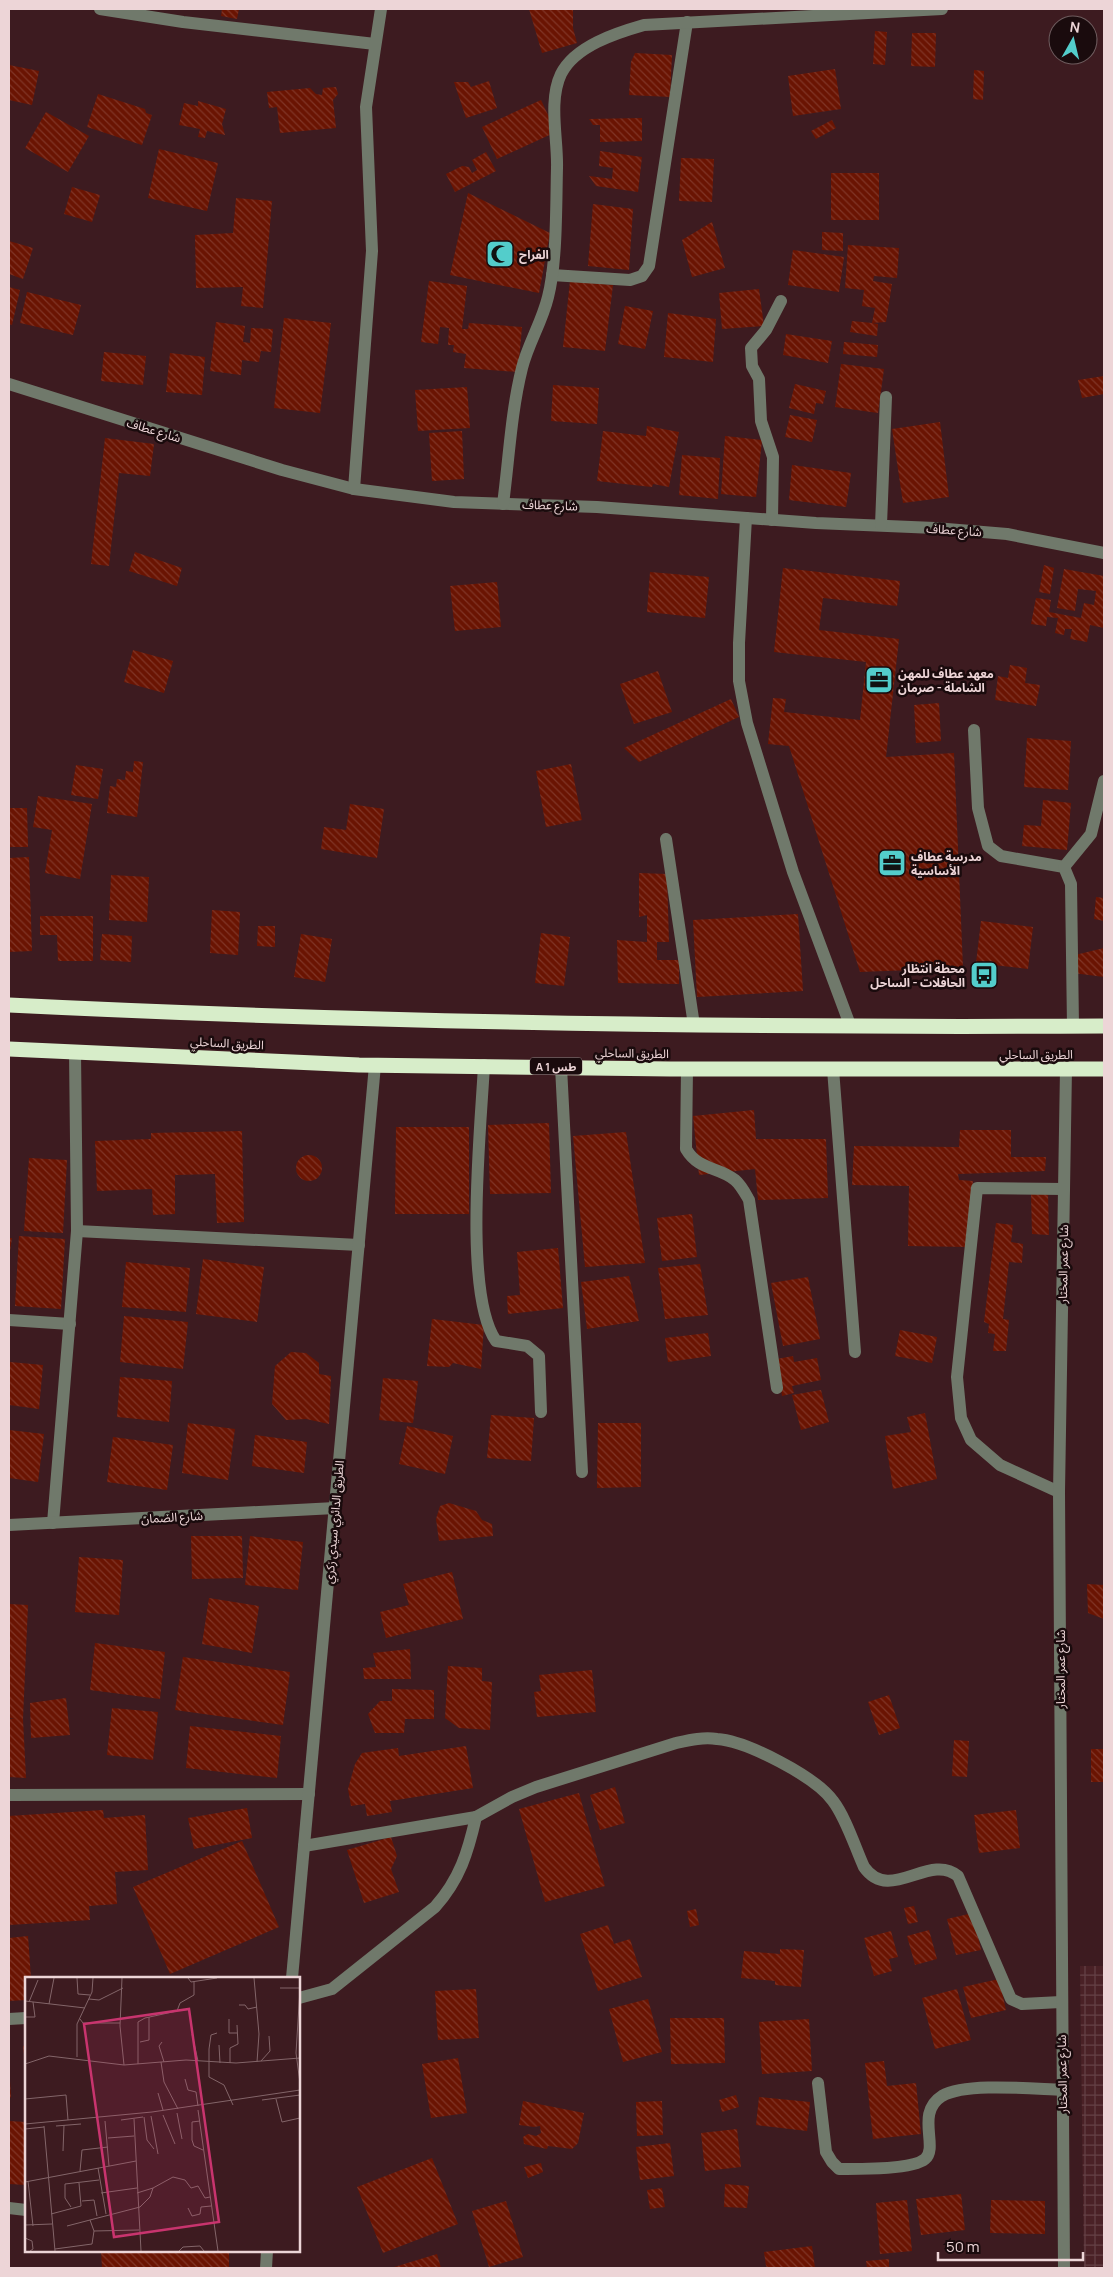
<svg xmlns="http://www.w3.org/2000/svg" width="1113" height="2277" viewBox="0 0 1113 2277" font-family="Manrope,'Noto Sans Arabic',sans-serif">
<defs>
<pattern id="industrial-grid" width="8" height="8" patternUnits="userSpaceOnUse" patternTransform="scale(1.25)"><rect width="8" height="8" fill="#4a2126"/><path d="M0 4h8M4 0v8" fill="none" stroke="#644045"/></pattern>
<pattern id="building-back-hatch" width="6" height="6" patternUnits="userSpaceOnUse" patternTransform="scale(1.25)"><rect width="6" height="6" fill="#6a1402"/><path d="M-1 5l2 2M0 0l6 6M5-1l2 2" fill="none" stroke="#803526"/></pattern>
</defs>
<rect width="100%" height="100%" fill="#3d1b20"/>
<path fill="url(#industrial-grid)" d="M1080,1966H1104V2268H1084Z"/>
<g fill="url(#building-back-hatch)">
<path d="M222,9H239L237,19L221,16Z"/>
<path d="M529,9H573V28L577,43L542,53Z"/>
<path d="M875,31L887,32L885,65L873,64Z"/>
<path d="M912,33H936L935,67L911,66Z"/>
<path d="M635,53L672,55L670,97L629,95L631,62Z"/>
<path d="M9,65L39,71L32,105L9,100Z"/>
<path d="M835,69L841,109L793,116L788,76Z"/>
<path d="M974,70L984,71L983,100L973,99Z"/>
<path d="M489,81L497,108L466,118L454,82H468L471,87Z"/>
<path d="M336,87L338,94L333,100L336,128L280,133L277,107L269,108L267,92L310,88L316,94L322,95L323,88Z"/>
<path d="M98,94L145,109L146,113L152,115L142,145L87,127Z"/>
<path d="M541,100L556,132L497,159L482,127Z"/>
<path d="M198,101L226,109L222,124L225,135L207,131L205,138L198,137L200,129L179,125L184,103L198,106Z"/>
<path d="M46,112L89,136L68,172L25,148Z"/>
<path d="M642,118V141L600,142V125H593L589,119Z"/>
<path d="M832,120L836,128L816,139L811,131Z"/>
<path d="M159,149L218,163L207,211L148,198Z"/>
<path d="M600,151L642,157L638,192L596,186L589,176L612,179L613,168L599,166Z"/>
<path d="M486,152L496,171L455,192L446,174L462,166L469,167L472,173L477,170L472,160Z"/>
<path d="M681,158L714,159L712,202L679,201Z"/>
<rect x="831" y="173" width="48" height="47"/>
<path d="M72,187L100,195L92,222L64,214Z"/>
<path d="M468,193L550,233L539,293L450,275Z"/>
<path d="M236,198L272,201L263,308L241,306L243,287L196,288L195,235L233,233Z"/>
<path d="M593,204L633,209L629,270L588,266Z"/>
<path d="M712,222L725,268L692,277L682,240Z"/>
<path d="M822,232L843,233V251L822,250Z"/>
<path d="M9,241L33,248L23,279L9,274Z"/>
<path d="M848,245L899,248L897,278L874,276L873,281L892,284L886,322L872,323L878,324L877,336L850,332L852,321L872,323L875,308L862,306L864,290L845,288Z"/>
<path d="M793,250L844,257L839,292L788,285Z"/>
<path d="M429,281L467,286L462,329H468L469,323L522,327L518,372L464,368L466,354L453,352L454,345H448L449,328L440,327L438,344L421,342Z"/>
<path d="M570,281L613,285L605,351L563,347Z"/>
<path d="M9,287L20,290L12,325L9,324Z"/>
<path d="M759,289L764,326L722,329L719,293Z"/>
<path d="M27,292L81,305L73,335L20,323Z"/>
<path d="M625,306L653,311L645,349L618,344Z"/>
<path d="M668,313L716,319L713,362L664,357Z"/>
<path d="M284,318L331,323L320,413L274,408Z"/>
<path d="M216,322L245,326L243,342L250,343L251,328L273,329L271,352L261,351L259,362L242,360L241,375L210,371Z"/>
<path d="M786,334L832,341L828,363L783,355Z"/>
<path d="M844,342L878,345L877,357L843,354Z"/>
<path d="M104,352L146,356L143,385L101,381Z"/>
<path d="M170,353L205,357L202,395L166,392Z"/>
<path d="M841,364L884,369L878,413L835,407Z"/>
<path d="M1104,376V394L1082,398L1078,380Z"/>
<path d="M795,384L826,391L823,404L816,403L814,414L789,408Z"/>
<path d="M553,385L599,388L597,424L551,421Z"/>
<path d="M467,387L470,428L418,431L415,390Z"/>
<path d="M790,415L817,420L812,442L785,437Z"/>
<path d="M940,422L949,497L903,503L892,429Z"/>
<path d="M647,426L679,432L669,487L653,484L652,487L597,481L603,431L646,436Z"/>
<path d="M462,431L464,479L432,481L429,433Z"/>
<path d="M725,436L762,440L756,497L721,494Z"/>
<path d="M105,438L154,444L150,476L119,473L109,566L91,564Z"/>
<path d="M682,455L720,458L718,499L679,495Z"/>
<path d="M792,465L851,473L846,507L789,500Z"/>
<path d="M135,552L182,568L177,586L129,571Z"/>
<path d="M1044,565L1054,568L1050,594L1039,592Z"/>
<path d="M783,568L900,581L897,606L823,598L819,630L899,639L886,757L954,753L963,968L860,972L789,746L768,744L773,698L786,699L784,712L860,720L866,662L774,652Z"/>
<path d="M1064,569L1104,576V628L1090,625L1087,642L1070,639L1072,629H1065L1064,635L1055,633L1058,618L1047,617L1046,626L1031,624L1036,598L1051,600L1049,612L1081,618L1084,603L1094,605L1096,591L1078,589L1075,611L1057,608Z"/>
<path d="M650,572L709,577L705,618L647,612Z"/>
<path d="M497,582L501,627L455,631L450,586Z"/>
<path d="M133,650L173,661L164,693L124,682Z"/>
<path d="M1010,665L1027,668L1025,683L1040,685L1036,706L995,700L998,676L1008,678Z"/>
<path d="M658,671L672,712L634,724L620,684Z"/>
<path d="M731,699L739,717L639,762L624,748Z"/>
<path d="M939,703L941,741L916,743L914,705Z"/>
<path d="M1027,738L1071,741L1068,790L1024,787Z"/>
<path d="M134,761L143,762L137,817L107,813L110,786L116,787L117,779L125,780L126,771L133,772Z"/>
<path d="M571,764L582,820L546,827L536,771Z"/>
<path d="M76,765L103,769L98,799L71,795Z"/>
<path d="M38,796L92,804L80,879L45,873L52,830L33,827Z"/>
<path d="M1043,800L1071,803L1067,850L1022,846L1024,825L1041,826Z"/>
<path d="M350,804L384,809L377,858L321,849L324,827L346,830Z"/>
<path d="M9,808H27L28,847H9Z"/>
<path d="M29,857L32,951L9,952V858Z"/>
<path d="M639,873L667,874L669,942H657V960H679V984L618,983L617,940L647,942V915L639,917Z"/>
<path d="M111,875L149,877L147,922L109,920Z"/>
<path d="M1096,897L1104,898V921L1094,919Z"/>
<path d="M212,910L240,912L238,955L210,953Z"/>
<path d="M798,914L803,991L697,997L693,920Z"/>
<path d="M40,916H93V961H58L57,935H40Z"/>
<path d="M981,921L1033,927L1028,969L976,963Z"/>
<path d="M258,926H275V947L257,946Z"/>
<path d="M541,933L570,937L564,986L535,983Z"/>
<path d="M102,934L132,936L131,962L100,960Z"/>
<path d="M301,934L332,939L325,982L294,977Z"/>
<path d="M1104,948V977L1073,973L1075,955Z"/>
<path d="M754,1110L756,1139H826L828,1198L758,1200L755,1169L699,1175L693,1116Z"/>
<path d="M549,1123L551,1193L490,1194L488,1125Z"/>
<path d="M396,1127H469V1214H395Z"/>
<path d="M960,1130H1011V1157H1046L1045,1171L958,1174L959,1180L973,1181L967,1247L908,1246L909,1186L852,1185L854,1146L959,1147Z"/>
<path d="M242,1131L244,1222L217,1223L215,1174L175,1175V1214L153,1215L152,1189L97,1191L95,1141L151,1139V1133Z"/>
<path d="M626,1132L645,1263L585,1267L573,1136Z"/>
<circle cx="309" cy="1168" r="13"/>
<path d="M29,1158L67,1160L63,1233L24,1231Z"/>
<path d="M1048,1193L1049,1235L1032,1234L1031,1194Z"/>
<path d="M692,1214L697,1257L662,1261L657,1218Z"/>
<path d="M996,1223L1013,1225L1011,1242L1023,1244L1022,1263L1009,1262L1003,1319L1009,1320L1006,1351H993L995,1334L988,1333L989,1324L984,1322Z"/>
<path d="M19,1236L65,1239L61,1309L15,1306Z"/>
<path d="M9,1238H12L10,1251H9Z"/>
<path d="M558,1248L563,1308L508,1314L507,1296L520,1295L517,1252Z"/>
<path d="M203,1259L264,1267L257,1322L196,1314Z"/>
<path d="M126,1262L190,1268L186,1312L122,1307Z"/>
<path d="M700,1264L708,1315L665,1319L658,1268Z"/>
<path d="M629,1276L639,1321L587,1329L581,1282Z"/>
<path d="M808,1277L820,1339L783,1346L771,1283Z"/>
<path d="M124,1316L188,1322L183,1369L120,1362Z"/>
<path d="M432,1319L484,1325L481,1369L453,1363L449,1367L427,1366Z"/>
<path d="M900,1330L937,1337L932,1363L895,1356Z"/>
<path d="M708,1333L711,1356L668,1362L665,1338Z"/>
<path d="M291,1352L306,1353L319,1363V1374L331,1376L329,1424L306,1419L286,1420L272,1404L275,1366Z"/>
<path d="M793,1356L794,1362L817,1358L821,1380L792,1386L794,1393L782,1396L777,1359Z"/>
<path d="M10,1362L43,1365L39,1409L9,1405Z"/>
<path d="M120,1377L172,1381L169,1422L117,1417Z"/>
<path d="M383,1378L418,1381L413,1423L379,1420Z"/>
<path d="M821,1390L829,1422L801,1430L792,1395Z"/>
<path d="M925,1413L937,1479L893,1489L885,1436L911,1432L907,1417Z"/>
<path d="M491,1415L534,1418L531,1461L487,1458Z"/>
<path d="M188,1423L235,1429L228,1480L182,1473Z"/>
<path d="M598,1423H641V1487L597,1488Z"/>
<path d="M407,1426L453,1436L445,1474L399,1464Z"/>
<path d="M9,1430L44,1434L38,1482L9,1478Z"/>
<path d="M255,1435L307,1442L304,1473L252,1466Z"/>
<path d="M113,1437L173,1445L167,1490L107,1482Z"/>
<path d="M449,1503L476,1511L482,1520L492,1524L493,1536L439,1541L436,1519L440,1506Z"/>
<path d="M191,1536H242L243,1578L192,1579Z"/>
<path d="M250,1536L303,1542L298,1590L245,1585Z"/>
<path d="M79,1557L123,1560L119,1615L75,1612Z"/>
<path d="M452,1572L463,1619L386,1638L380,1612L409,1605L403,1584Z"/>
<path d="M1087,1584L1104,1585V1619L1088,1613Z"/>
<path d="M209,1598L259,1606L252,1653L202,1644Z"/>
<path d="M9,1604L28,1605L23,1719L26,1778L9,1777V1719L15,1718H9Z"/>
<path d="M95,1643L165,1652L160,1699L90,1690Z"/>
<path d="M410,1649L411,1679H364L363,1668L376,1667L373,1653Z"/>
<path d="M183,1657L290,1672L283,1725L175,1710Z"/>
<path d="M448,1666L482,1668V1681L492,1682L490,1730L459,1728L445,1718Z"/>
<path d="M592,1670L596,1712L537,1717L534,1692L541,1691L539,1675Z"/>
<path d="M392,1689L434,1690V1719H405L404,1733H375L368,1714L380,1701H392Z"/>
<path d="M889,1695L900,1728L879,1735L868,1702Z"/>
<path d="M66,1698L70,1735L31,1738L30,1703Z"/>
<path d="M112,1708L158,1712L153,1760L107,1755Z"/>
<path d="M190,1726L281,1736L277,1778L186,1768Z"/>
<path d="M954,1740L969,1741L967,1777L952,1776Z"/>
<path d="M466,1746L473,1788L390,1801L392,1812L367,1816L365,1804L351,1806L348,1789L355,1764L362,1753L398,1748L399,1756Z"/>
<rect x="1091" y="1749" width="13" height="33"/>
<path d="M615,1787L625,1823L600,1830L590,1795Z"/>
<path d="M579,1793L605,1886L545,1902L519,1809Z"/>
<path d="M247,1808L252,1838L194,1849L188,1818Z"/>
<path d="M103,1810L104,1818L145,1815L148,1870L115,1872L117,1904L89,1906L90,1920L9,1925V1816Z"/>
<path d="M1016,1810L1020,1848L979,1853L974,1815Z"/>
<path d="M391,1837L397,1856L391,1869L399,1892L364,1903L347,1850Z"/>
<path d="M242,1841L279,1927L170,1974L133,1887Z"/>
<path d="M914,1906L918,1922L908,1924L904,1908Z"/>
<path d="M696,1909L699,1925L690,1927L687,1911Z"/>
<path d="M973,1913L981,1950L956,1955L947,1919Z"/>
<path d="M608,1925L614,1944L630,1939L642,1977L598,1991L580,1934Z"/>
<path d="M929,1930L937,1959L915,1965L907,1936Z"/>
<path d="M891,1931L898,1957L889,1959L892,1971L874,1976L864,1938Z"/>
<path d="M28,1936L31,1978H26V2000L9,2001V1938Z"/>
<path d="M780,1949L804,1950L801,1987L775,1985V1981L741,1978L744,1951L780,1954Z"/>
<path d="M999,1979L1006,2010L971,2018L963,1987Z"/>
<path d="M476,1989L479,2038L438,2040L435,1991Z"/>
<path d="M957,1989L971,2040L935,2049L922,1998Z"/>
<path d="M648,1999L662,2052L623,2062L609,2009Z"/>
<path d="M670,2018H724L725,2063L671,2064Z"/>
<path d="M809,2019L812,2071L762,2074L759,2022Z"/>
<path d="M23,2046H26V2062H25Z"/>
<path d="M458,2058L467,2113L431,2118L422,2064Z"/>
<path d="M884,2061L887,2086L916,2083L921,2134L873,2139L865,2063Z"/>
<path d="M9,2064L11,2097L9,2099Z"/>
<path d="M736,2095L739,2107L722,2112L719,2100Z"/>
<path d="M759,2097L810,2102L807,2131L756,2125Z"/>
<path d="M523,2101L584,2113L578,2143L572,2149L548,2146L547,2149L524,2144L523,2137L528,2134L536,2136L541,2133L540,2126L534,2127L519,2125Z"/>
<path d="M662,2101L663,2135L637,2136L636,2102Z"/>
<path d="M9,2121L26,2122V2185L9,2184Z"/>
<path d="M737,2129L741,2167L705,2171L701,2133Z"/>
<path d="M670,2143L674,2176L640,2180L636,2147Z"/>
<path d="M432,2158L458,2224L383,2253L357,2187Z"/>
<path d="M541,2163L543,2172L528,2178L524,2167Z"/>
<path d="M725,2184L749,2186L747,2208L724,2207Z"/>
<path d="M662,2188L665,2207L650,2209L647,2190Z"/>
<path d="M961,2194L965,2230L921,2235L916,2199Z"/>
<path d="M907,2200L912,2251L880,2254L876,2203Z"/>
<path d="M991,2200L1045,2201V2234L990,2233Z"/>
<path d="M506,2201L523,2257L489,2267L472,2211Z"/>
<path d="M812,2246L815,2268H768L766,2266L764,2252Z"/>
<path d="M101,2251H229V2268H102Z"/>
<path d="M437,2254L441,2268H391Z"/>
<path d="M889,2259V2268H867L866,2261Z"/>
</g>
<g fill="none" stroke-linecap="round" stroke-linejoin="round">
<g stroke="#70796b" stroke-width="12">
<path d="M100,9L183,22L375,44"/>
<path d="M552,275L630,280L642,276L649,266L687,22"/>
<path d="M9,384L282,470L354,489L454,502L597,507L816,523L935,528L1007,534L1104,553"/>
<path d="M354,489L372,251L366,107L381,9"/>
<path d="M503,504C509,459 511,412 522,368C528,344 542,322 548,297C557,262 556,206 557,168C558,140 548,101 561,74C575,46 616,33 644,25L942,9"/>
<path d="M746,518L739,643V681L747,723L793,872L850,1025"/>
<path d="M772,520L773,457L761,421L759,379L752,366L751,348L766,330L781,301"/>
<path d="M881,525L886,397"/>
<path d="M974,730L978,808L988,846L1001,856L1064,867L1071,884L1073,1026"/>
<path d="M666,839L694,1025"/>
<path d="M1064,867L1091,834L1104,781"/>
<path d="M484,1065C481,1126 463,1294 496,1341L527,1346L539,1356L541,1412"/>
<path d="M561,1067L582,1472"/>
<path d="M687,1069L686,1149C699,1171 718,1166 735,1180C741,1185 745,1193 749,1200L777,1388"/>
<path d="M833,1069L855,1352"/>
<path d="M77,1231L359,1245"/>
<path d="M9,1320L70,1324"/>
<path d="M1059,1492L1000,1465L971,1440L961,1418L957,1377L977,1188L1064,1189"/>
<path d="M53,1523L77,1231L75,1052"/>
<path d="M9,1525L335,1508"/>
<path d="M9,1795L309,1794"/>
<path d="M304,1846L476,1817"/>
<path d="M292,1978L375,1065"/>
<path d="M299,1998L332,1989L435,1907C460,1879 468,1852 476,1817L512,1797L536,1787L676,1743C690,1740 703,1737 717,1739C747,1741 816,1777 833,1801C846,1818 855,1847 864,1867C890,1904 929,1852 958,1876L1011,1999L1022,2004L1061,2002"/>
<path d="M9,2019L26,2018"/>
<path d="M818,2083L826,2152L832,2162L839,2169C857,2169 912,2170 925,2159C939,2147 915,2113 942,2096C966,2082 1033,2089 1062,2090"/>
<path d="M9,2208L26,2210"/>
<path d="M266,2268L267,2251"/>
<path d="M1064,2268L1059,1492L1066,1069"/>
</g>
<g stroke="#d7edc9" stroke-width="15">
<path d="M9,1005C374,1023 739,1028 1104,1026"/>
<path d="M9,1049L359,1065L670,1069H1104"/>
</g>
</g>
<defs>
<symbol id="mosque-square" viewBox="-11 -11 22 22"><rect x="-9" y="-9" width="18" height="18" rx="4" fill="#53cdcb" stroke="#1a0b0d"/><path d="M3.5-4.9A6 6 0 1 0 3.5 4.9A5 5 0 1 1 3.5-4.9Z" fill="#111"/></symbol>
<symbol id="office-square" viewBox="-11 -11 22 22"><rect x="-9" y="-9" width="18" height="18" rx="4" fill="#53cdcb" stroke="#1a0b0d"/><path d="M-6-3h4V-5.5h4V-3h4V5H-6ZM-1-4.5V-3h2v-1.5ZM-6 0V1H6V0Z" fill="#111"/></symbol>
<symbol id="bus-square" viewBox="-11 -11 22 22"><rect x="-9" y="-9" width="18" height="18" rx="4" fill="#53cdcb" stroke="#1a0b0d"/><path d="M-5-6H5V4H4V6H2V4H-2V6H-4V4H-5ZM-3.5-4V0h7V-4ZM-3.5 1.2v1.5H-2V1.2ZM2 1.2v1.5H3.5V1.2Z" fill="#111"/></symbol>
</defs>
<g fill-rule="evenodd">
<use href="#mosque-square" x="484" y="238" width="32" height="32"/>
<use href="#office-square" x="863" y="664" width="32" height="32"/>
<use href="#office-square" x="876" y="847" width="32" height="32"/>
<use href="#bus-square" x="968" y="959" width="32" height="32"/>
</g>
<g text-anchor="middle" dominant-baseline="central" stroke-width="5" stroke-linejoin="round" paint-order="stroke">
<rect fill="#1a0b0d" stroke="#ae989a" stroke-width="1" x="530" y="1057.5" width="52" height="17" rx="4"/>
<g font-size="11" font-weight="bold" fill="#edd5d7">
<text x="556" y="1066">A 1 طس</text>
</g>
<g font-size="12" font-weight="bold" fill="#edd5d7" stroke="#1a0b0d" text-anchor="start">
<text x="519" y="254">الفراح</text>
<text x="898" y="673">معهد عطاف للمهن<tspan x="898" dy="14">الشاملة - صرمان</tspan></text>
<text x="911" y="856">مدرسة عطاف<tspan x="911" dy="14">الأساسية</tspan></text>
<text x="965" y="968" text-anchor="end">محطة انتظار<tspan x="965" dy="14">الحافلات - الساحل</tspan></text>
</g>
<g font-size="12" fill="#edd5d7" stroke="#1a0b0d">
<text transform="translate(154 430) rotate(17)">شارع عطاف</text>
<text transform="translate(550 505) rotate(2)">شارع عطاف</text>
<text transform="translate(954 530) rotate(4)">شارع عطاف</text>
<text transform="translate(227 1043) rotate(3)">الطريق الساحلي</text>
<text transform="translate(632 1053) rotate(1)">الطريق الساحلي</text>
<text x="1036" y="1054">الطريق الساحلي</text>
<text transform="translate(1063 1264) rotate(-89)">شارع عمر المختار</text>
<text transform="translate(172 1517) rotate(-3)">شارع الضمان</text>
<text transform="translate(334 1522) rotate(-85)">الطريق الدائري سيدي زكري</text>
<text transform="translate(1060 1669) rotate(-90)">شارع عمر المختار</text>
<text transform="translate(1062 2074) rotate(-91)">شارع عمر المختار</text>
</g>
</g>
<g transform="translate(25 1977)">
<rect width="275" height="275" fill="#3d1b20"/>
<path fill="none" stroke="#836569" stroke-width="1" d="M52,1L53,17L65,18M97,1L95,49L99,88M163,1L166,5L192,1M229,1L234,57L232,85M255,11H275M275,12L271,76L275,106M64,22L74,23L98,11M0,24L60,31M4,25L13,3M24,27L29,1M214,28H220L223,32L232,30M0,40H10L8,25M55,42L58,46H95M204,42V56H212M192,56L186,58L184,72V100L199,108L208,128M167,57L173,84M115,65L124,63V40M137,65L134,69L139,85M194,68L195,86M52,80V47L67,15L68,1M236,84L245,74L244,59M136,85L139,105L153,132M205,86V71L213,67L212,48M0,87L24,79L99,88L161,83L211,86L275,81M113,87V45L120,41L152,34L155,26L169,18V4M160,102L163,113L171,115L173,129M133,116L138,133M0,122L41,118L43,143M251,122L257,145L275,141M237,123L275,118M173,133L193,274M152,136L157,162M138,138L150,167M126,139L133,177M119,140L122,163L129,172M109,142L116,274M96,143L118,140M80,144L84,189M175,144L167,145V163L169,169L178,173M0,147L127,135L275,113M19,149L30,274M31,149L56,147M0,152L19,150M83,161L109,159M38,174L39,148M73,191L81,237M55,194L57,173L83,170M3,204L8,249M0,205L111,184M76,216L112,211M112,216L128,211M57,224L69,223L72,239M46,230L40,221V207L74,203M163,231L167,239L175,237L176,230L186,229M26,237L56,229L54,206M0,248L27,247M42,249L65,243M69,254L114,253M0,261L7,264L8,272L5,274M30,272L67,267L69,254L65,243L115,230L125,220L128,211L148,200L160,203L166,211L173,209L180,221L185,220M154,274L158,270L175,269L179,274"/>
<path fill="#c8346e" fill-opacity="0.15" stroke="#c8346e" stroke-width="2.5" d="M164,32L194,245L89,260L59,47Z"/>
<rect width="275" height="275" fill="none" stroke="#edd5d7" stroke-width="2.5"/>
</g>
<rect width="1113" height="2277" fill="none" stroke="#edd5d7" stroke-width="20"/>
<g transform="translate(1073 40) rotate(8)"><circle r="24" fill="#1a0b0d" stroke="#6e5c5e"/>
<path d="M0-4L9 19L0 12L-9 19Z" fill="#53cdcb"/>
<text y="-8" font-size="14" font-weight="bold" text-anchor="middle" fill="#edd5d7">N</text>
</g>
<path d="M938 2252v8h145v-8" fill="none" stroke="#edd5d7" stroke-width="2.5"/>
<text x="946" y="2252" font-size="15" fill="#edd5d7" stroke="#1a0b0d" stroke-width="4" paint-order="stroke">50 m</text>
</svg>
